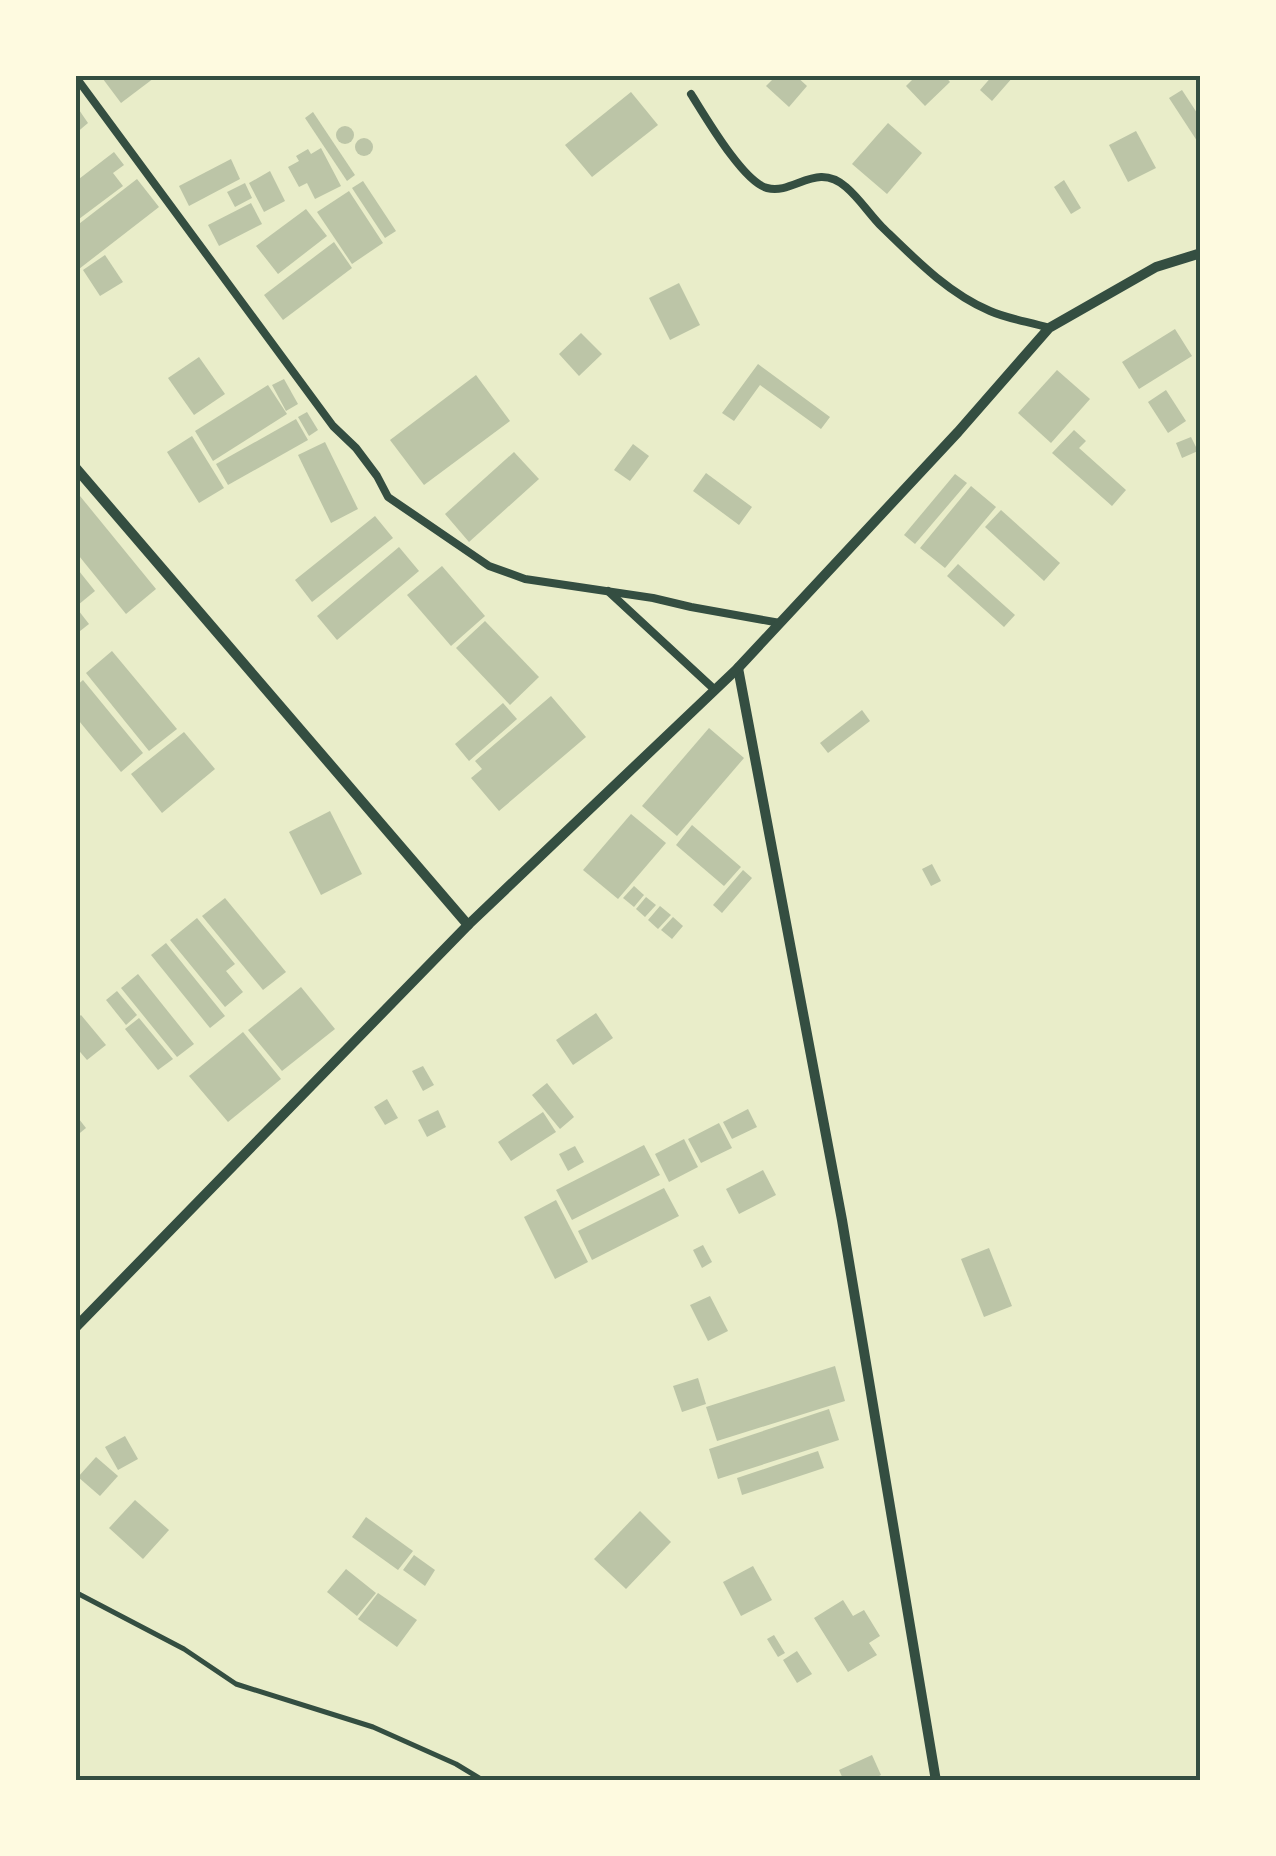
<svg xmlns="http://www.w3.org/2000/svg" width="1276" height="1856" viewBox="0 0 1276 1856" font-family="'Titillium Web',sans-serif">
<rect width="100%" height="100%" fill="#e9edc9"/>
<g fill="#bcc5a7">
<path d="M100,75H158L121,103Z"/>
<path d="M777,75H795L807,86L789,107L766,86Z"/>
<path d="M917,75H944L950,82L925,106L906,86Z"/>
<path d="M993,75L1013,77L992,101L980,90Z"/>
<path d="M1182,90L1201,119V147L1169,98Z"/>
<path d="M631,92L658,125L592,177L565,145Z"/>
<path d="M75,104L88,123L75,134Z"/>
<path d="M313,112L355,175L347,181L305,118Z"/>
<path d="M888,123L922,153L887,194L852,164Z"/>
<circle cx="345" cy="135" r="9"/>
<path d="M1136,131L1156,168L1128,182L1109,145Z"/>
<circle cx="364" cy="147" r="9"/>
<path d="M321,148L341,186L315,199L307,183L299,187L288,167L299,161L296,156L308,149L311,154Z"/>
<path d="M114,152L124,165L113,173L123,186L75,222V182Z"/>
<path d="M231,159L240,179L189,206L179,186Z"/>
<path d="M270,171L285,201L264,212L249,183Z"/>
<path d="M137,179L159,207L79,269L75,263V227Z"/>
<path d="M1064,180L1081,208L1071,214L1054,187Z"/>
<path d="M363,181L396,231L385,238L352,188Z"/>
<path d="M245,183L252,198L235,207L227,192Z"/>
<path d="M349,191L383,243L352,264L317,212Z"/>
<path d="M251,203L262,224L219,246L208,225Z"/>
<path d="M306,209L327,236L278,274L256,246Z"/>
<path d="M334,242L352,268L283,320L264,295Z"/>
<path d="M105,255L123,282L100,296L83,270Z"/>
<path d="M679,283L700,325L670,340L649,298Z"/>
<path d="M1175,329L1192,356L1139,389L1122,362Z"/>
<path d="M581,333L602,354L579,376L559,354Z"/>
<path d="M199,357L225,394L194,415L168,378Z"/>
<path d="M758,364L830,417L821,429L760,385L734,421L722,413Z"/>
<path d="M1057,370L1090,399L1051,443L1018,413Z"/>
<path d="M476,375L510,421L424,485L390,440Z"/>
<path d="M284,379L298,404L286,411L272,385Z"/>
<path d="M268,385L287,414L213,461L195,431Z"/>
<path d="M1166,390L1186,421L1168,433L1148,402Z"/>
<path d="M307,412L318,430L309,436L298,417Z"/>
<path d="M296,419L308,440L228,485L216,464Z"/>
<path d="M1074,430L1086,441L1079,448L1126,490L1112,506L1052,453Z"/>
<path d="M192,436L224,488L199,503L167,452Z"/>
<path d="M1191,437L1198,451L1182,458L1176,443Z"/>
<path d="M325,442L358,509L331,523L298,455Z"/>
<path d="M633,444L649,456L630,481L614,470Z"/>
<path d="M514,452L539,479L469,542L445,514Z"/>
<path d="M706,473L752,507L739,525L693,491Z"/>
<path d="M955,474L967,483L915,544L904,535Z"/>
<path d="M971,486L996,507L945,568L920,548Z"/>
<path d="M80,496L156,589L126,614L75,551V500Z"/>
<path d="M1001,510L1060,563L1044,581L985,527Z"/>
<path d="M375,516L393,538L312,602L295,580Z"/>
<path d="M399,547L419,571L337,640L317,616Z"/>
<path d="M958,564L1015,615L1004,627L947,576Z"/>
<path d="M75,566L95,591L78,605L75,601Z"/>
<path d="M442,566L485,616L451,646L407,595Z"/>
<path d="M75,606L89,624L75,635Z"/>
<path d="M485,621L539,677L510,705L456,648Z"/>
<path d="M112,651L177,729L149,751L86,673Z"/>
<path d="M83,680L143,753L121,772L75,716V687Z"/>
<path d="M551,696L586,737L499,811L471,778L482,769L475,761Z"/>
<path d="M503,703L517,719L469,761L455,744Z"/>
<path d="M862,710L870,721L828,753L820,743Z"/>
<path d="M709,728L744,758L677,836L642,806Z"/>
<path d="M184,732L215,769L162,813L131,774Z"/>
<path d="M330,811L362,874L321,895L289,832Z"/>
<path d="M631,814L666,843L618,899L583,870Z"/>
<path d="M692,825L741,867L724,886L676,845Z"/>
<path d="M932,864L941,881L931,886L922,869Z"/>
<path d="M743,870L752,878L722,913L713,905Z"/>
<path d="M634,886L644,895L634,907L623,898Z"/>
<path d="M646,897L656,905L645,917L636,909Z"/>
<path d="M225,898L286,972L263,990L202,916Z"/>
<path d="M660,906L671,915L658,929L648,920Z"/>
<path d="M673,917L683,926L672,939L661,930Z"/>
<path d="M197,918L235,964L226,971L243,992L225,1007L170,940Z"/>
<path d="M166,943L225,1016L210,1028L151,955Z"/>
<path d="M138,974L194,1044L177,1057L121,988Z"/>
<path d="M301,987L335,1029L282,1071L248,1030Z"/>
<path d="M117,991L137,1015L126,1025L106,1000Z"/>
<path d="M596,1013L613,1038L573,1065L556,1040Z"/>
<path d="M81,1015L106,1045L87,1060L75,1046V1020Z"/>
<path d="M139,1018L173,1059L158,1070L125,1029Z"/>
<path d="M243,1032L281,1079L228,1122L189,1076Z"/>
<path d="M423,1066L434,1085L423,1091L412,1071Z"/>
<path d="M547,1083L574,1117L560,1129L532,1095Z"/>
<path d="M387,1099L398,1118L385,1125L374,1107Z"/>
<path d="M748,1109L757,1127L732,1139L723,1122Z"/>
<path d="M438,1110L446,1127L427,1137L418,1120Z"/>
<path d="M543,1112L556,1132L511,1161L498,1142Z"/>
<path d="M75,1114L86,1128L75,1137Z"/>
<path d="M719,1123L732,1148L701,1163L688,1139Z"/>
<path d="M684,1139L698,1167L669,1182L655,1154Z"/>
<path d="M644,1145L660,1175L572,1220L556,1190Z"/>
<path d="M575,1146L584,1162L568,1171L559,1154Z"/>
<path d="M763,1170L776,1195L739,1214L726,1189Z"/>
<path d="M664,1188L679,1216L592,1260L578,1231Z"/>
<path d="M556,1200L588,1262L555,1279L524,1217Z"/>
<path d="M703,1245L712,1262L702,1268L693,1250Z"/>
<path d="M989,1248L1012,1306L984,1317L961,1259Z"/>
<path d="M710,1296L728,1331L708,1341L690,1305Z"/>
<path d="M835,1366L845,1401L717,1441L706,1407Z"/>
<path d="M698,1378L706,1404L682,1412L673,1386Z"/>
<path d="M829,1409L839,1440L718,1479L709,1449Z"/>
<path d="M125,1436L138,1459L118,1470L105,1447Z"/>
<path d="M818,1451L824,1468L742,1495L737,1478Z"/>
<path d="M96,1457L118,1476L100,1496L78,1477Z"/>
<path d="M135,1500L169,1530L143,1559L109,1528Z"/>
<path d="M640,1511L671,1542L626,1589L594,1559Z"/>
<path d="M366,1517L413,1551L398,1570L352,1537Z"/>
<path d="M414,1555L435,1570L425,1586L403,1570Z"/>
<path d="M753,1566L772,1600L741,1616L723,1582Z"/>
<path d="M346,1569L376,1593L357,1616L327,1592Z"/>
<path d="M378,1593L417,1620L397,1647L358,1619Z"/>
<path d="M843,1600L853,1616L864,1610L880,1636L869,1643L877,1655L848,1672L814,1618Z"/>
<path d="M774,1635L785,1653L778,1657L767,1639Z"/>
<path d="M797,1651L812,1674L797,1683L783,1660Z"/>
<path d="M872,1755L881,1775L869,1781H844L839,1770Z"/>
</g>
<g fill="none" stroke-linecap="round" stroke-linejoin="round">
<path stroke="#344e41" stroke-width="5" d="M75,1592L184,1649L236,1684L373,1727L456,1764L484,1781"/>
<g stroke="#344e41" stroke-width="8">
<path d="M75,76L333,426L356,448L377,476L388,497L489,566L525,579L653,598L691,607L780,623"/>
<path d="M691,94C705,116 743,182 767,188C794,195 816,161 846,187C860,199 870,215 882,227C915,259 948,293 990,311C1008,319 1030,322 1049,328"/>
<path d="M608,591L715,690"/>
</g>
<g stroke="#344e41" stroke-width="10">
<path d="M75,467L468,925"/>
<path d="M738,668L842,1220L936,1781"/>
<path d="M75,1328L468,925L738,668L958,432L1049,328L1156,267L1201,253"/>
</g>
</g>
<rect width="1276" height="1856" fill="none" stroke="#fefae0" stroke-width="155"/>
<rect x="78" y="78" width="1120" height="1700" fill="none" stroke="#344e41" stroke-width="4"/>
</svg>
